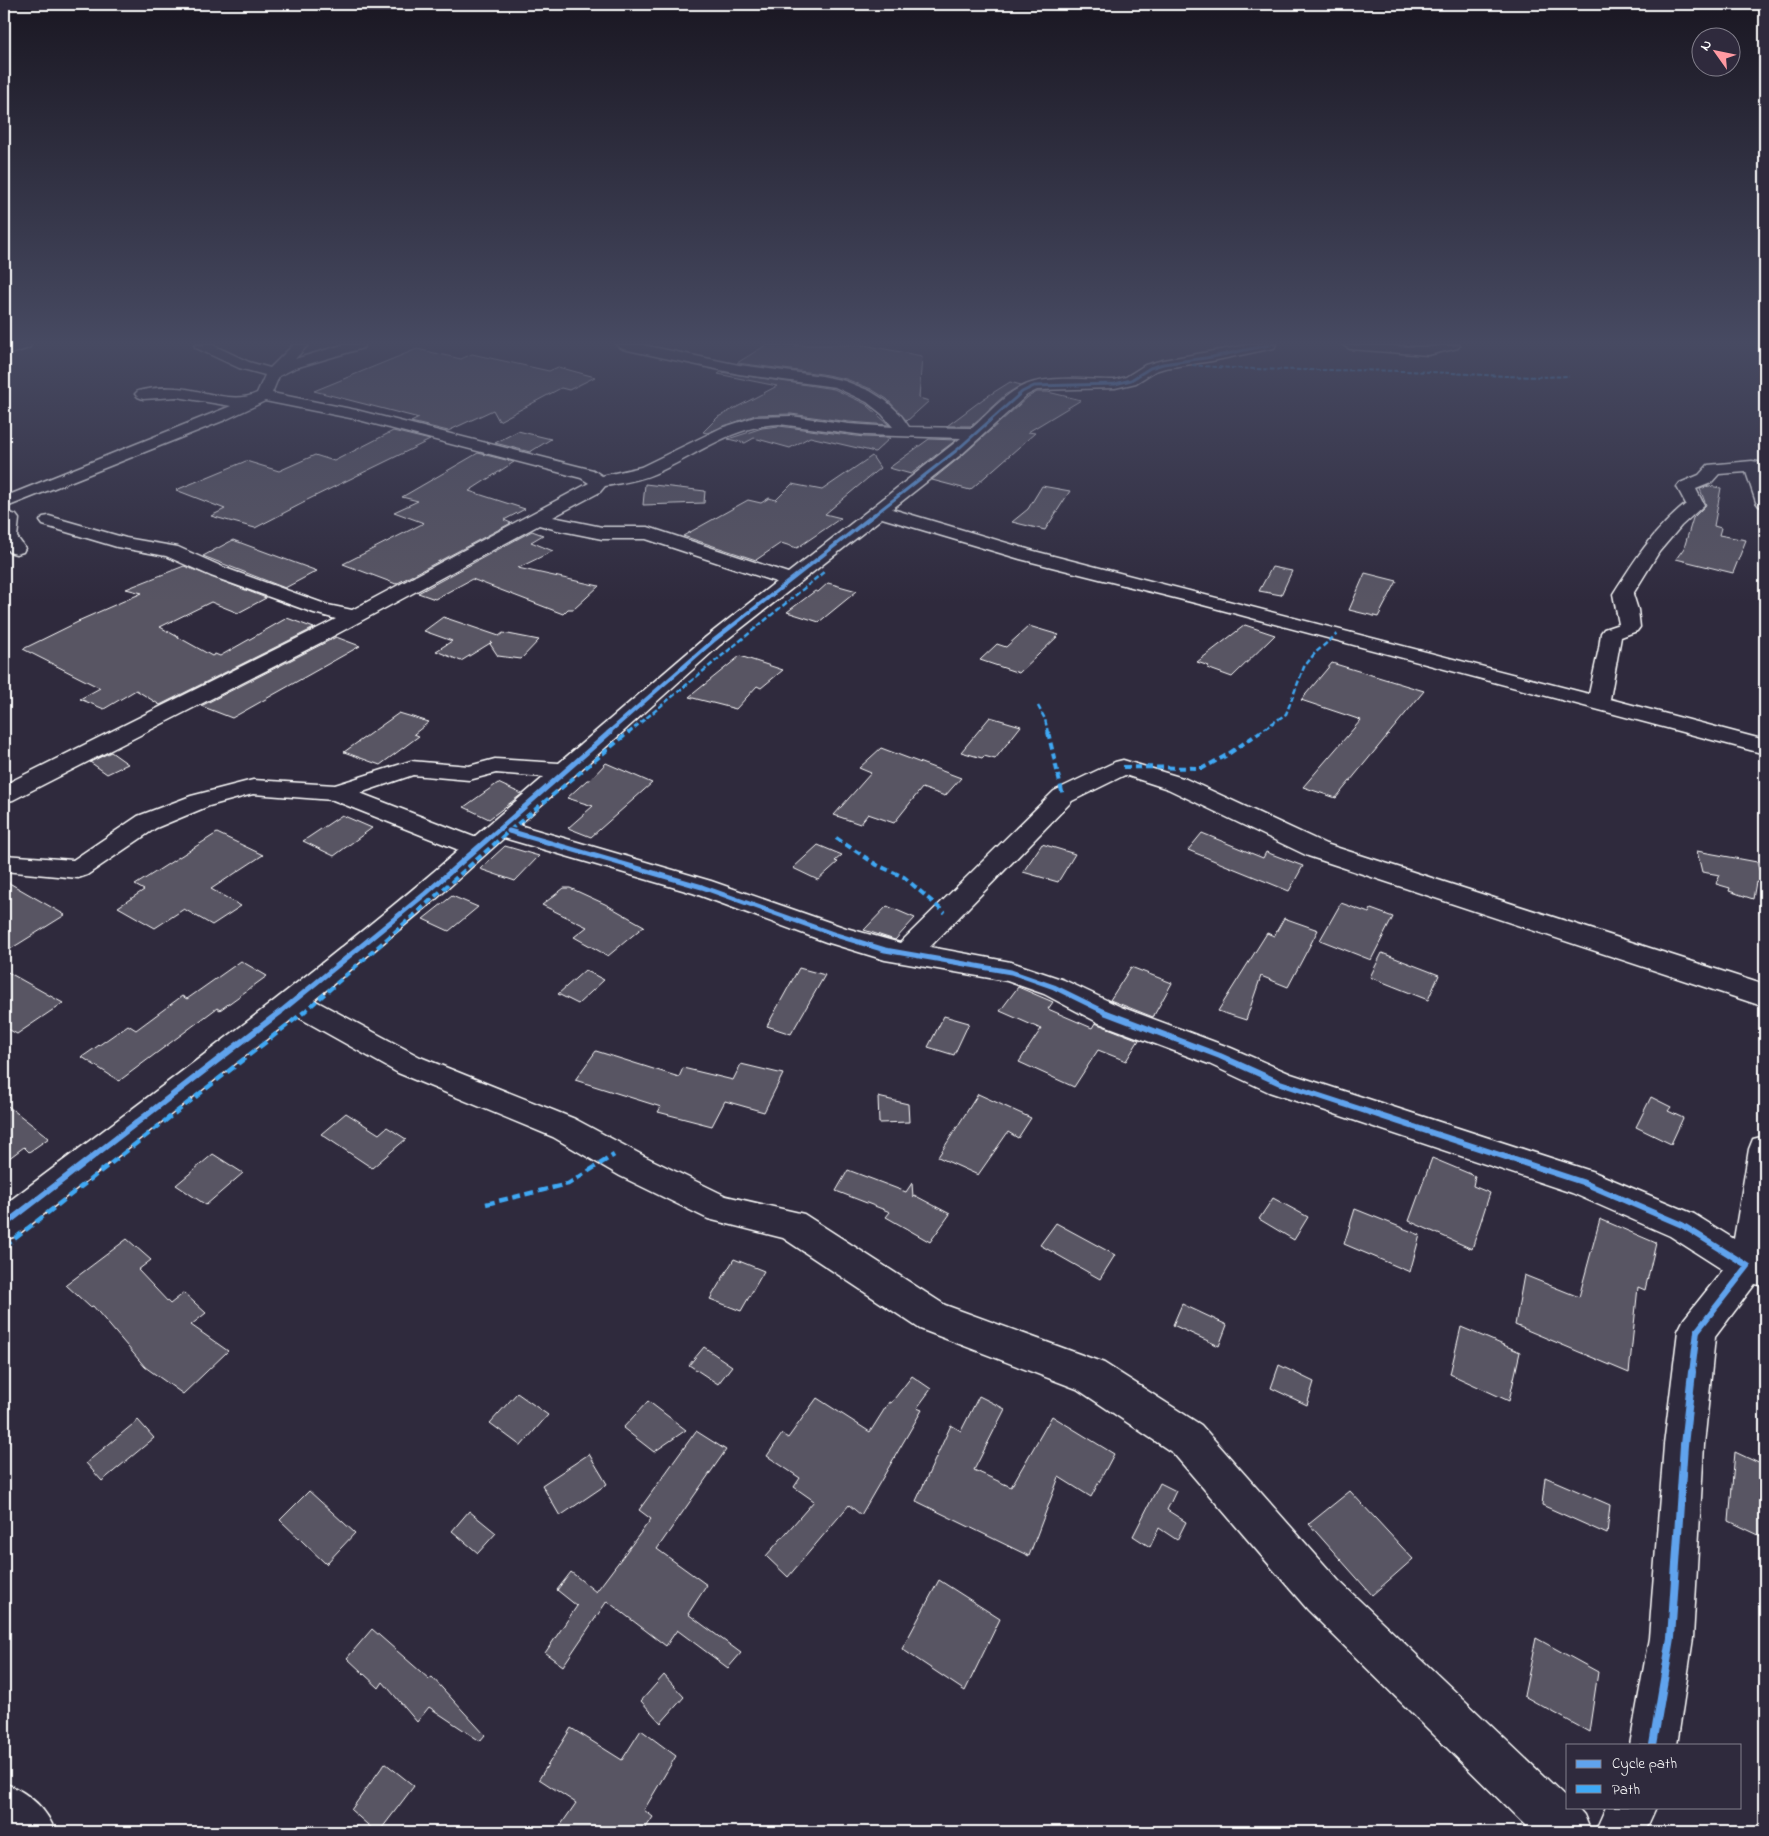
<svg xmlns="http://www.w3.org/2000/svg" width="1769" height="1836" viewBox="0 0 1769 1836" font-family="'Indie Flower',sans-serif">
<rect width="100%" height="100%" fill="#2f2a3d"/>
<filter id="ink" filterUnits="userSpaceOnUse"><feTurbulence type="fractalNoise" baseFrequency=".02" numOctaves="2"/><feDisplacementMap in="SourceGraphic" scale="10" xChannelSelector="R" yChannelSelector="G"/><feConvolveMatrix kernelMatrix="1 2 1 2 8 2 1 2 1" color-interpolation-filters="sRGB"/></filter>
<g filter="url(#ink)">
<g fill="#595564" stroke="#fff">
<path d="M766,345H864L922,356L919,398L929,401L907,421L887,399L871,389L846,379L822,374L737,363Z"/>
<path d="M417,349L461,359L472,354L549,371L558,367L595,377L569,390L561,388L499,421L493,410L448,431L411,422L419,418L314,391Z"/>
<path d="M721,372L834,389L866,404L889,425L849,422L791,414L755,415L707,433L703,432L718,417L777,386L718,374Z"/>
<path d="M1010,382L1021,385L1005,395L971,426H947L983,399Z"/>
<path d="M1037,392H1048L1081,400L1028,432L1035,433L970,490L932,480L964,454L1028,397Z"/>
<path d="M779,426L864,437L890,438L875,452L810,437L790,448L754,438L745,443L728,439L762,428Z"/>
<path d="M393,431L430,440L303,502H305L255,528L211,516L225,509L176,490L246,461L279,471L315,455L334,461Z"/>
<path d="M518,431L551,439L530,452L495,443Z"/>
<path d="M929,439L956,440L911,474L889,468Z"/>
<path d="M478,453L514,462L469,491L525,509L504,520L511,523L396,584L343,564L424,523L394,512L418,501L402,497Z"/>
<path d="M872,456L880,468L825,514L841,518L797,548L781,543L756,560L683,536L748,500L761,503L769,498L776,500L792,484L822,490Z"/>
<path d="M645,484L705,491L704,503L643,505Z"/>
<path d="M1042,486L1070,491L1045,530L1012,522L1028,509Z"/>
<path d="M1709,486L1721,488L1714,526L1721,528L1719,535L1746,540L1733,573L1676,559L1684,548L1693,518L1706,505L1700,489Z"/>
<path d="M532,531L543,535L531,542L553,551L518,568L599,586L574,609H568L563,614L472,579L435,599L418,593Z"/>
<path d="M233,540L317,571L285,588L203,556Z"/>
<path d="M184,566L266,598L238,613L211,602L160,627L212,656L215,654L220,656L287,618L314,628L160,705L136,690L104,709L80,699L100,688L23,649L80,621H78L142,593L126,589Z"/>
<path d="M1272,567L1292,571L1281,595L1259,591Z"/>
<path d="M1365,573L1397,581L1378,617L1349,610Z"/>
<path d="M828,583L857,591L819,622L787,612L815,591L818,592Z"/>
<path d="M443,617L499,636L503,633L539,640L521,659L498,656L490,644L492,642L461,661L436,651L452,641L424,631Z"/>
<path d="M1245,625L1275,635L1232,677L1207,668L1209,666L1197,662Z"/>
<path d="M1029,626L1059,635L1019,673L980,660L997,644L1006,647Z"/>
<path d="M336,637L360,646L232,718L201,706Z"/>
<path d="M740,656L783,670L761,688L757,686L736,709L689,697Z"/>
<path d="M1332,663L1424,691L1336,798L1303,787L1361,720L1301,700Z"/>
<path d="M399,713L429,722L414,734L419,736L380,765L344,752Z"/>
<path d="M990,717L1021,726L995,759L984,756L982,758L961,752Z"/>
<path d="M881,748L961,778L945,796L922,788L894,823L868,814L860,824L834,815L871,773L859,768Z"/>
<path d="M111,752L128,764L107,774L90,762Z"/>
<path d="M606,763L652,783L591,837L568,828L593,806L567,798L587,780H590Z"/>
<path d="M498,783L522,794L489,819L464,807Z"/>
<path d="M342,815L372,828L334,856L303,841Z"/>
<path d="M217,833L263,855L211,889L241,906L212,925L184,909L155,928L118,907L144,890L135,885Z"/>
<path d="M1202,833L1263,858L1266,852L1303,866L1289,891L1188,850Z"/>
<path d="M1042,844L1075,854L1058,882L1023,872Z"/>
<path d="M818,845L842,855L835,861L838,862L818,880L793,868Z"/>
<path d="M505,846L539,856L515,881L480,869Z"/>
<path d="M1697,851L1757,862L1763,884L1756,882L1753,899L1729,891L1730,888L1716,884L1720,875L1702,872Z"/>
<path d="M4,880L65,915L4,953Z"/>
<path d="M564,888H570L605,904L644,926L608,956L574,937L587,927L542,905Z"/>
<path d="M452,896L478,907L449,931L423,919Z"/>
<path d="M1341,903L1369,913L1371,909L1393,917L1371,960L1320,940Z"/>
<path d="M887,906L915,918L895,940L864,930Z"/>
<path d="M1284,918L1318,930L1288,987L1261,976L1246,1020L1218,1011L1267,933L1274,936Z"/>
<path d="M1382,953L1439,975L1428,1000L1370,977Z"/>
<path d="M241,961L267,976L220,1010L217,1008L119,1081L82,1057L128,1025L136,1030L182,996L187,999Z"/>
<path d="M1131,967L1172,983L1153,1017L1110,1000Z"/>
<path d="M799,968L825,975L791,1034L767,1026Z"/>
<path d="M4,970L63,1003L17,1034L4,1027Z"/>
<path d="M585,970L604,980L578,1004L558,994Z"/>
<path d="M1018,987L1053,1002L1048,1009L1092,1028L1095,1023L1139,1040L1126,1061L1098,1050L1074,1087L1019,1062L1041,1029L1000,1011Z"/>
<path d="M944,1016L969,1023L954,1055L928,1047Z"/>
<path d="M596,1051L679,1077L683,1068L733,1080L741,1064L783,1074L764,1112L725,1101L712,1126L658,1112L661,1107L575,1080Z"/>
<path d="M978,1094L1031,1118L1018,1138L1008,1132L978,1175L938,1157Z"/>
<path d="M878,1097L908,1104L909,1122L879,1123Z"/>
<path d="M1651,1097L1671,1107L1668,1111L1683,1118L1671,1144L1636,1127Z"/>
<path d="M4,1103L49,1138L29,1152L24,1147L4,1162Z"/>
<path d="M346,1113L379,1134L387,1127L406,1139L372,1168L321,1134Z"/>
<path d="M213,1154L243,1173L206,1205L176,1185Z"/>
<path d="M1432,1158L1475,1176L1473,1186L1490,1193L1472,1249L1409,1221Z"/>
<path d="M848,1170L906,1192L912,1183L913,1197L914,1195L950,1214L930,1242L886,1217L890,1212L836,1191Z"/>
<path d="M1273,1198L1308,1217L1294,1240L1259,1219Z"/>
<path d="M1355,1209L1420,1235L1410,1272L1344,1244Z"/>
<path d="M1600,1219L1656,1243L1645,1290L1638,1287L1629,1373L1515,1325L1524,1275L1579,1297Z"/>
<path d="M1056,1223L1115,1255L1100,1279L1040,1245Z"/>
<path d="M127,1239L151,1260L138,1270L170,1304L184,1293L206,1313L191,1325L228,1351L183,1394L145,1367L93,1306L90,1307L66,1285Z"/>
<path d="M734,1259L764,1271L741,1311L710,1299Z"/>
<path d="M1182,1304L1227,1325L1219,1346L1173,1325Z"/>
<path d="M1461,1327L1520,1352L1509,1401L1450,1374Z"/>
<path d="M704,1347L732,1366L718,1384L689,1365Z"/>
<path d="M1279,1365L1314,1382L1307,1405L1271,1388Z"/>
<path d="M912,1376L931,1389L917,1408L922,1410L861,1515L849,1505L788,1577L766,1556L814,1501L794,1487L800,1478L767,1456L782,1434L788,1438L817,1398L870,1432L889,1402L891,1403Z"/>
<path d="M517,1393L548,1415L521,1446L490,1423Z"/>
<path d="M979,1396L1005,1409L974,1470L1011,1487L1052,1416L1114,1454L1091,1497L1059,1477L1029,1556L916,1501L951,1425L961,1431Z"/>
<path d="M648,1401L686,1430L654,1452L623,1428Z"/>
<path d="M138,1420L154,1438L102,1481L86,1463Z"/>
<path d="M696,1431L726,1450L657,1549L707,1585L688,1614L741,1653L728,1668L677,1630L666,1646L607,1601L563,1666L545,1653L577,1606L557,1590L571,1572L596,1592L651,1519L639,1510Z"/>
<path d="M1735,1452L1765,1466V1538L1729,1521Z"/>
<path d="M589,1454L607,1484L560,1516L542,1485Z"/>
<path d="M1545,1477L1610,1505L1607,1534L1542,1505Z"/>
<path d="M1160,1483L1176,1491L1167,1510L1186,1522L1177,1540L1159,1528L1150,1547L1133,1536Z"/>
<path d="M309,1491L355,1533L326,1564L280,1520Z"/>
<path d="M1350,1491L1413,1559L1372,1595L1309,1524Z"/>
<path d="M469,1511L496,1533L478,1553L452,1531Z"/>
<path d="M939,1580L1000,1619L965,1691L902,1649Z"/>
<path d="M372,1629L429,1679L432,1677L485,1735L480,1741L429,1707L417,1722L383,1682L379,1688L347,1658Z"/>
<path d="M1536,1638L1598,1672L1589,1732L1524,1696Z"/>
<path d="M664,1675L684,1697L661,1723L641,1701Z"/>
<path d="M571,1728L622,1760L641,1730L676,1756L644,1810L653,1817L643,1832H556L576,1803L539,1779Z"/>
<path d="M385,1763L414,1786L379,1832H376L351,1810Z"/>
</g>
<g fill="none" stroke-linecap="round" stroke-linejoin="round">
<defs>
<g id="street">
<path d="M10,345H31L29,348L4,356V347Z"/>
<path d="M194,345H213L249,362L270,368L293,345H308L295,359L342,345H365L363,348L295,368L279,376L272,393L356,410L593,470L602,476L641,467L721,428L755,417L791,416L849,424L893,427L882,414L867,402L835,387L739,374L623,349L616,345H643L739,365L822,376L845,381L870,391L886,401L900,414L909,427L972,428C987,415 1002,397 1019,388C1043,374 1087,380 1115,380L1126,377L1145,365L1163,360L1248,345H1276L1274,348L1212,361L1165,368L1155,371L1136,383L1115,388L1037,390L1027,395L963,453L892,509L1034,551L1589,694L1599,648L1601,633L1604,629L1619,624L1613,594C1636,558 1653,531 1686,504L1677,487L1680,483L1699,475L1708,465L1752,461L1758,462L1765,479V507L1759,506L1756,502L1746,472L1719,474L1711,483L1696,489L1704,505L1681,526L1659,552L1633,594L1638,610L1640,627L1637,631L1621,637L1610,699L1765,740V754L1203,605L1020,559L882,518L720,645L519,825L711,881L846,928L900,943L1054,791L1115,762L1123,760L1186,779L1326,844L1765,985V1007L1308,856L1168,789L1125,775L1072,801L930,947L1011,962L1064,980L1121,1007L1231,1048L1291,1074L1594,1172L1694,1214L1734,1239L1749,1149L1753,1139L1765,1136V1286L1755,1284L1715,1337L1704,1445L1693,1638L1677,1745H1630L1649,1638L1664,1445L1678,1331L1684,1319L1723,1270L1670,1236L1572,1193L1269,1092L1209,1064L1099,1023L1044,994L1007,981L885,960L826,942L693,893L504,838L435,900L314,1000L420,1057L575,1119L644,1156L726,1196L804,1214L945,1305L1104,1363L1201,1425L1338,1580L1568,1799V1807H1577L1584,1815L1591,1832H1532L1308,1610L1173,1453L1077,1389L920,1329L783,1238L708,1219L620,1176L553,1137L398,1073L296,1016L16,1236L4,1240V1205C157,1090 313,976 459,850L333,800L253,794L209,806L156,828L87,875L78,878L4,871V855L73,860L138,816L191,796L253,780L335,785L411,761L469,766L495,759L559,763L706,637L776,582L646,539H602L557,530L539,525L322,642L13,800L4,802V785L336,619L314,613L211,576L166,556L117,547L43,525L40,521L43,517L49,516L126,538L178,547L225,568L328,605L352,610L589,483L581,478L355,419L265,401L225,420L4,508V497L231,406L177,397L143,399L138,397L135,394L138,391C149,388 164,387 176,388C202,389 232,405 257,393L265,375L239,368L196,348ZM779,424L864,435L961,438L788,573L648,527H602L553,517L600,492L605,486C621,483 638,481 654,474C696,456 731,426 779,424ZM496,773L544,777L474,837L360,793L413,775L469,780Z"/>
<path d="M1343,345L1428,347L1460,345L1458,348L1428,355L1350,349Z"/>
<path d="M4,511L16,515L19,519L17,537L25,548L23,552L16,554L9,552L4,544Z"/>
<path d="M4,1783C27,1792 47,1808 55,1832H4Z"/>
<path d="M1606,1807H1656L1645,1832H1595Z"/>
</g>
</defs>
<use href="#street" stroke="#fff" stroke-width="3"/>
<use href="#street" fill="#2f2a3d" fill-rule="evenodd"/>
<path stroke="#3fa9f5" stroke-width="2" stroke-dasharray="4.5 2" stroke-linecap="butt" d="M1192,365C1262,372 1331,369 1401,371C1457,372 1513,379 1569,376"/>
<g stroke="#3fa9f5" stroke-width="2.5" stroke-dasharray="5.5 2.5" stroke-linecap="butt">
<path d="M1038,706L1045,719L1048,733"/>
<path d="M628,733L825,571"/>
<path d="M1258,733L1286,714L1304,667L1315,653L1337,634"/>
</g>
<g stroke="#3fa9f5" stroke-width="4" stroke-dasharray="7 4" stroke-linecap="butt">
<path d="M1048,732L1063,796"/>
<path d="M1123,767L1203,768L1227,755L1260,732"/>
<path d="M836,838L877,865L904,877L945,913"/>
<path d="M303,1013L509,831L629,732"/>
</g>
<g stroke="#3fa9f5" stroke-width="4.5" stroke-dasharray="9 4.5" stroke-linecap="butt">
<path d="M486,1204L568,1184L614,1155"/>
<path d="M4,1247L304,1012"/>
</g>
<defs>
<path id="cycleway-far4" d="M874,515L957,450L1022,392L1034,386L1115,384L1131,380L1150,368L1163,364L1212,357L1269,345"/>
<path id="cycleway-far3" d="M608,733L713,641L875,514"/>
<g id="cycleway-far2">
<path d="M509,831L702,887L836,935L885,950L1011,972L1054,987L1107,1013"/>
<path d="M279,1013L425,894L610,732"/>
</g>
<g id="cycleway-far1">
<path d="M1104,1012L1220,1056L1280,1083L1582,1182L1682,1225L1748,1266L1697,1331L1692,1373"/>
<path d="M4,1225L280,1012"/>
</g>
<path id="cycleway" d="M1653,1745L1671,1638L1684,1445L1692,1372"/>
</defs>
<use href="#cycleway-far4" stroke="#2f2a3d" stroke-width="5"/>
<use href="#cycleway-far3" stroke="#2f2a3d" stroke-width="6"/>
<use href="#cycleway-far2" stroke="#2f2a3d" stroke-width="8"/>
<use href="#cycleway-far1" stroke="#2f2a3d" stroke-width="9"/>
<use href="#cycleway" stroke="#2f2a3d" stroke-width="11"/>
<use href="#cycleway-far4" stroke="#60a3ed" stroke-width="3"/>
<use href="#cycleway-far3" stroke="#60a3ed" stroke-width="4"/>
<use href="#cycleway-far2" stroke="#60a3ed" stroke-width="5"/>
<use href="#cycleway-far1" stroke="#60a3ed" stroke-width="6"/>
<use href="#cycleway" stroke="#60a3ed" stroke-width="8"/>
</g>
</g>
<linearGradient id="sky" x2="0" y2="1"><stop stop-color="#1a1722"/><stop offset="0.57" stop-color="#474a62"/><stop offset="1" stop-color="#474a62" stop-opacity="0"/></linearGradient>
<rect width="1769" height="602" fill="url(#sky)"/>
<rect width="1769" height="1836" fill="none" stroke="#2f2a3d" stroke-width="20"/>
<rect x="10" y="10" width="1749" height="1816" fill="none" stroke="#fff" stroke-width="2" filter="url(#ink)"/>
<rect x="1566" y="1744" width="175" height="65" fill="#2f2a3d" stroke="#827f8b"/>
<rect x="1576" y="1760" width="25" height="8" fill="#60a3ed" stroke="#827f8b"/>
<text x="1612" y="1768" font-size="15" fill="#ffffff">Cycle path</text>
<rect x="1576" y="1785" width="25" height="8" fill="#3fa9f5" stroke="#827f8b"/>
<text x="1612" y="1794" font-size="15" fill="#ffffff">Path</text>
<g transform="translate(1716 52) rotate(303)"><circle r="24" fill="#2f2a3d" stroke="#827f8b"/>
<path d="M0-4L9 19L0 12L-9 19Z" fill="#ff9aa2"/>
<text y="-8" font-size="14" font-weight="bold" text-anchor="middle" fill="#ffffff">N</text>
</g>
</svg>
